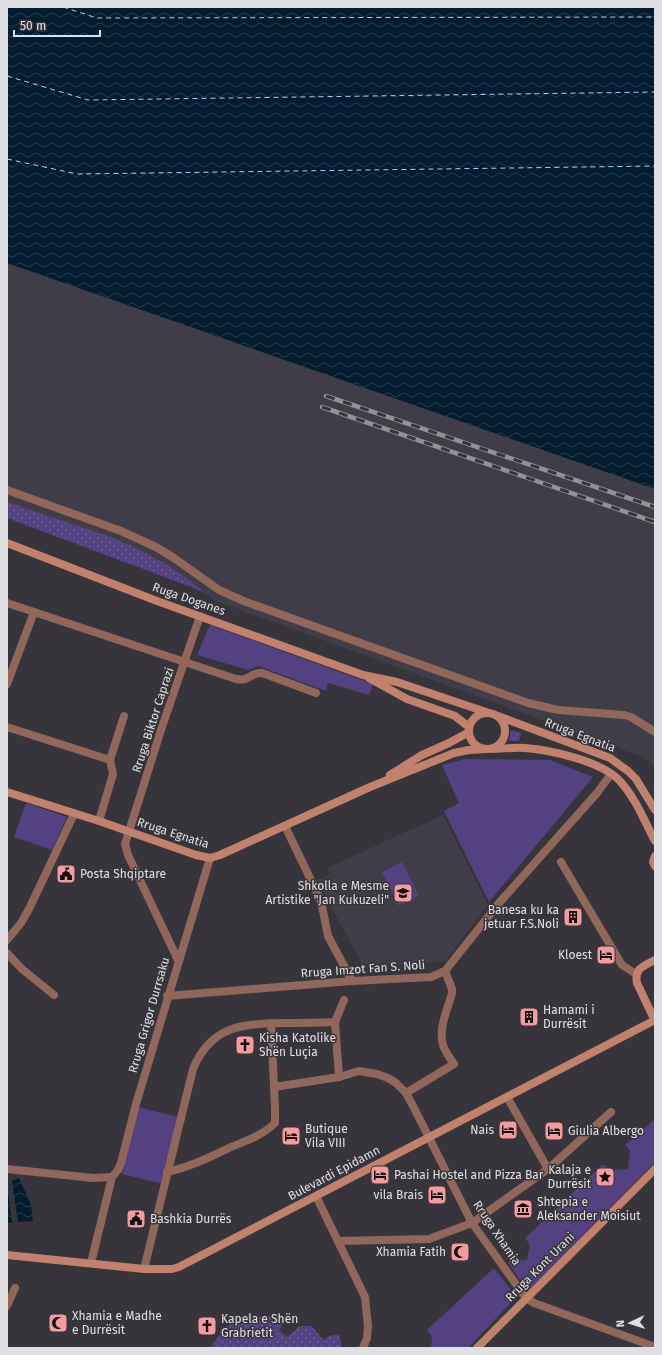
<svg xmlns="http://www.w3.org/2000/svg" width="662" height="1355" viewBox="0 0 662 1355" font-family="'Fira Sans',sans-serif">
<defs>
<pattern id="grass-dots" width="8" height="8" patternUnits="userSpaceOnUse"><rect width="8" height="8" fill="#544182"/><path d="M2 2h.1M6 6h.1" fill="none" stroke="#6c5c94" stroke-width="1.8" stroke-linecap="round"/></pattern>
<pattern id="water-waves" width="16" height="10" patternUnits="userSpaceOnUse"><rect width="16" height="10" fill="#031c30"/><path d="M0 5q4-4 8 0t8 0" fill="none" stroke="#273d4e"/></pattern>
</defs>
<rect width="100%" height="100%" fill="#37353b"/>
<g fill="#403d49">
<path d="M7,263L655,489V766L638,755L221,603L214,600L171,567L137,548L111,537L7,502Z"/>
<path d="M443,815L488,905L445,961L364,968L317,880L330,874L327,868Z"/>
</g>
<g fill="url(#grass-dots)">
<path d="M7,502L111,537L137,548L171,567L207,594L194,588L7,518Z"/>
<path d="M511,730L521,733L519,741H509Z"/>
<path d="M274,1316L286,1319L279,1330L287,1337L300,1326H311L324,1340L329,1336L339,1334L342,1348H210C216,1340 224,1327 234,1323C241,1321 251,1322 259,1321V1317Z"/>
</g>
<g fill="#544182">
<path d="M210,625L373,684L369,695L328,683L326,691L258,666L248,670L197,655Z"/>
<path d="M465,759L550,760L593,777L489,902L444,811L459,803L442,765Z"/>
<path d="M26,803L67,817L52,850L14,837Z"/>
<path d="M402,862L419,896L399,906L382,872Z"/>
<path d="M137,1107L179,1117L163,1184L122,1174Z"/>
<path d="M655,1119V1162L528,1291L508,1263L510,1259L527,1260L530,1245L525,1238L603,1164L609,1170L628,1169L630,1151L625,1145Z"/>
<path d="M494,1268L516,1297L468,1348H431L432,1337L427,1330Z"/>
</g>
<g fill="url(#water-waves)">
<path d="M7,7H655V489L7,263Z"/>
<path d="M19,1178L31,1205L33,1221L18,1222L12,1181Z"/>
<path d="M7,1184L12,1223H7Z"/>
</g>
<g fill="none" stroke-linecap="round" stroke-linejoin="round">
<g stroke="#abd1f3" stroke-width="1" stroke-dasharray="5 4" stroke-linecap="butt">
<path d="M63,7L97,18L655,17"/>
<path d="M7,76L88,100L655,92"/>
<path d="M7,159L77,174L655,166"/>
</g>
<g stroke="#90675a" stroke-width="8">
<path d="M7,490L121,531L156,547L174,558L219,590L246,602L528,703L558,710L624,715L631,717L655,732"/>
<path d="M7,603L236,679C249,682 251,672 262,673L316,693"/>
<path d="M7,684L34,612"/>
<path d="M7,727L110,760"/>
<path d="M99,821L113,774L110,760L124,716"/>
<path d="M285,826L321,901L328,936L352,981"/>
<path d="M561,862L622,965L636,974"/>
<path d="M7,940L21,923L29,909L74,814"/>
<path d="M7,953L22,969L54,995"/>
<path d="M178,960L128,855L125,844L161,730L200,616"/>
<path d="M167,996L352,981L431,977L445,971L499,903L597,793L611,774"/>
<path d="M339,1077L335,1022L344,1000"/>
<path d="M274,1087L339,1077L359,1071L377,1074L388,1078L396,1083L406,1093L412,1104L472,1223L526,1298L534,1303L655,1347"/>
<path d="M406,1093L454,1064C450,1058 445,1052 443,1045C438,1029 448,1008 452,993V989L445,971"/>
<path d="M507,1097L548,1169"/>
<path d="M7,1169L93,1178L112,1177"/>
<path d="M167,1172C190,1167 210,1157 231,1147C246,1141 263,1135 275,1123V1107L271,1023"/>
<path d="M112,1177L118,1170L121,1163L136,1104L210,858"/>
<path d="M316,1196L365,1297L368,1326L367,1338L363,1348"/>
<path d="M338,1241L429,1239L472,1223L548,1169L611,1112"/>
<path d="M91,1263L112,1177"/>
<path d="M144,1269L193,1069C211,1026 241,1024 282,1023C300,1023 318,1023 335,1022"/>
<path d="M7,1306L15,1288"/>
</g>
<g stroke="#c2816d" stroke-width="8">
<path d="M7,543L157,601L363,675L397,682L489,713"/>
<path d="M369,678L407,699L455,716L469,727"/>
<circle cx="487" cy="731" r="18"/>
<path d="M498,716L610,758L628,771L636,779L655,810"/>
<path d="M491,749C502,749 514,747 525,748C551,750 600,761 619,780C635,797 644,820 655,841"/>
<path d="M390,775L422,755L449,743L469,732"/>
<path d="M7,792L99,821L196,855L210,858L220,855L370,787L454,753L469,750L486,749"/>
<path d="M655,856L653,862L655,866"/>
<path d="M655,960C644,966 634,968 637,983L655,1021"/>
<path d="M7,1255L144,1269H172L179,1267L655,1020"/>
<path d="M477,1348L655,1169"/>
</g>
<defs>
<g id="rail">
<path d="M326,396L655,507"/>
<path d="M322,407L655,522"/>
</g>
</defs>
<use href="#rail" stroke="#939196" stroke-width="4.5"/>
<use href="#rail" stroke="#37353b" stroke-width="3" stroke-dasharray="9" stroke-linecap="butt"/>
</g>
<defs>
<symbol id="civic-square" viewBox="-11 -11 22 22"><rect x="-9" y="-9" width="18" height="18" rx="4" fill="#f49b9f" stroke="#37353b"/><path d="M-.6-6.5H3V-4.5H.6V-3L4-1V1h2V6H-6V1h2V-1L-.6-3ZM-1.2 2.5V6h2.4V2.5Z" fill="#111"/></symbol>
<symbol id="school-square" viewBox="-11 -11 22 22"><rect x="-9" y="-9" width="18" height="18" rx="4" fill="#f49b9f" stroke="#37353b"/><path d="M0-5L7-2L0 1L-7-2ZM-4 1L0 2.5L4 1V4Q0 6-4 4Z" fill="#111"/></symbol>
<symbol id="building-square" viewBox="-11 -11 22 22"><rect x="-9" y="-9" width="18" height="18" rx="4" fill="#f49b9f" stroke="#37353b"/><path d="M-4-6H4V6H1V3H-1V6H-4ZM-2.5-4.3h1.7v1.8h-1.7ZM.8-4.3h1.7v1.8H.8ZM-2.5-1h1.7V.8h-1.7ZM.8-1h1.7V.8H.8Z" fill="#111"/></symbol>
<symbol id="hotel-square" viewBox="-11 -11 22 22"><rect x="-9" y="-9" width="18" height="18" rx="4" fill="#f49b9f" stroke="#37353b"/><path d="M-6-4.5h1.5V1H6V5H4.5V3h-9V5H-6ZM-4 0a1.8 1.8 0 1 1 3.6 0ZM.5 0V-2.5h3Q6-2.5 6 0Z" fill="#111"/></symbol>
<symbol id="church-square" viewBox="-11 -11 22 22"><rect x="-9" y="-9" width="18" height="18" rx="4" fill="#f49b9f" stroke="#37353b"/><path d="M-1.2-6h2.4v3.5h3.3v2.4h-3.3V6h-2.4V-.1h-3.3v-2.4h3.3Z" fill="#111"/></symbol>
<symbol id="sight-square" viewBox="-11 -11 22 22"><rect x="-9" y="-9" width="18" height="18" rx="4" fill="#f49b9f" stroke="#37353b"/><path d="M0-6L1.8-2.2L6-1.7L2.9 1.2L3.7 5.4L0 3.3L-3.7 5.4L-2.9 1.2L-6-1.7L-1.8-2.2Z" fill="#111"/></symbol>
<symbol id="museum-square" viewBox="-11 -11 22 22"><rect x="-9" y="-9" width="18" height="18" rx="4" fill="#f49b9f" stroke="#37353b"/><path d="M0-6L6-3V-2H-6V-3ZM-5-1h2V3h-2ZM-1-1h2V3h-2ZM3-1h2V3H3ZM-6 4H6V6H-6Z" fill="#111"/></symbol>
<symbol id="mosque-square" viewBox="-11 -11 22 22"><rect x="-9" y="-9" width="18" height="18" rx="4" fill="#f49b9f" stroke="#37353b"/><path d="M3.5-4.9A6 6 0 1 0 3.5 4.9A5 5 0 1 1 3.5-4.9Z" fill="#111"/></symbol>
</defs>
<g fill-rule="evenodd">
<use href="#civic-square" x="55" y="863" width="22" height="22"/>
<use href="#school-square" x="392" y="882" width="22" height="22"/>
<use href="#building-square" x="562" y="906" width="22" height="22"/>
<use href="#hotel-square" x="595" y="944" width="22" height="22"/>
<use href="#building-square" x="518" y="1006" width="22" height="22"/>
<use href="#church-square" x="234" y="1034" width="22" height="22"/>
<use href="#hotel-square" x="497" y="1119" width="22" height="22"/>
<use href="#hotel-square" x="543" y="1120" width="22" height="22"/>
<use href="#hotel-square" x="280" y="1125" width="22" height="22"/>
<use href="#hotel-square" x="369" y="1164" width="22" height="22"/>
<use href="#sight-square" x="594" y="1166" width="22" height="22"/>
<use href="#hotel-square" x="426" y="1184" width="22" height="22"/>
<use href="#museum-square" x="512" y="1198" width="22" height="22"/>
<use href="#civic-square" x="125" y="1208" width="22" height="22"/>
<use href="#mosque-square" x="449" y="1241" width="22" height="22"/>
<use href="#mosque-square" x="47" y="1312" width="22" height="22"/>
<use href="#church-square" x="196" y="1315" width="22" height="22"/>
</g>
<g text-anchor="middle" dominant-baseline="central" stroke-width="3" stroke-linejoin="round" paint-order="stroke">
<g font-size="12" fill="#e0dfe3" stroke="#37353b">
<text transform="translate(189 599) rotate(19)">Ruga Doganes</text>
<text transform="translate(153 720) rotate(-72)">Rruga Biktor Caprazi</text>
<text transform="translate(580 735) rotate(21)">Rruga Egnatia</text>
<text transform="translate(173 833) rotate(18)">Rruga Egnatia</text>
<text transform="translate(363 969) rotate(-4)">Rruga Imzot Fan S. Noli</text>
<text transform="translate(149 1015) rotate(-74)">Rruga Grigor Durrsaku</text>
<text transform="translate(334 1173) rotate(-28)">Bulevardi Epidamn</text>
<text transform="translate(497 1233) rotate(56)">Rruga Xhamia</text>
<text transform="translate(540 1267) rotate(-45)">Rruga Kont Urani</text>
</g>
<g font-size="12" fill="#e0dfe3" stroke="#37353b" text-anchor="start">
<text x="80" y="874">Posta Shqiptare</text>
<text x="389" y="886" text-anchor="end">Shkolla e Mesme<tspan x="389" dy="14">Artistike "Jan Kukuzeli"</tspan></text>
<text x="559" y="910" text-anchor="end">Banesa ku ka<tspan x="559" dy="14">jetuar F.S.Noli</tspan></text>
<text x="592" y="955" text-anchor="end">Kloest</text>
<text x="543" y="1010">Hamami i<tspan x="543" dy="14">Durrësit</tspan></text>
<text x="259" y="1038">Kisha Katolike<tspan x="259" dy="14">Shën Luçia</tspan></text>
<text x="305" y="1129">Butique<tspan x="305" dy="14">Vila VIII</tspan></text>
<text x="494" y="1130" text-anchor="end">Nais</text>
<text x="568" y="1131">Giulia Albergo</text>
<text x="591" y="1170" text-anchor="end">Kalaja e<tspan x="591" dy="14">Durrësit</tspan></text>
<text x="394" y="1175">Pashai Hostel and Pizza Bar</text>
<text x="423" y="1195" text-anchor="end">vila Brais</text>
<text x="537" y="1202">Shtepia e<tspan x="537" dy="14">Aleksander Moisiut</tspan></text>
<text x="150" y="1219">Bashkia Durrës</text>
<text x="446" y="1252" text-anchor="end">Xhamia Fatih</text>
<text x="72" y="1316">Xhamia e Madhe<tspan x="72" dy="14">e Durrësit</tspan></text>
<text x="221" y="1319">Kapela e Shën<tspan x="221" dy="14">Grabrietit</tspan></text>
</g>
</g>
<rect width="662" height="1355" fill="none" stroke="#e0dfe3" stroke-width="16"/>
<g transform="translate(630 1323) rotate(266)" stroke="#37353b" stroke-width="3" paint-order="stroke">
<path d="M0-3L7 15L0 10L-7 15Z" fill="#e0dfe3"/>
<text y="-6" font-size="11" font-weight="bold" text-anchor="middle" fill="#e0dfe3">N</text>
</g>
<path d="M14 30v6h86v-6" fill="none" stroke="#e0dfe3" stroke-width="2"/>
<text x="20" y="30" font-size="12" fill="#e0dfe3" stroke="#37353b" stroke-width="3" paint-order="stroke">50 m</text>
</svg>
